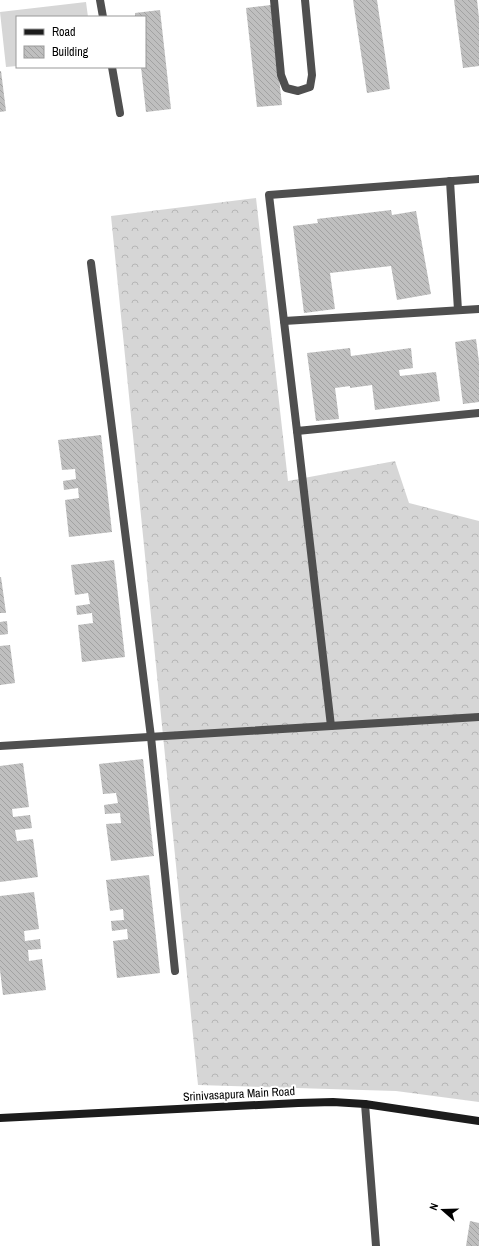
<svg xmlns="http://www.w3.org/2000/svg" width="479" height="1246" viewBox="0 0 479 1246" font-family="'Archivo Narrow',sans-serif">
<defs>
<pattern id="forest-crowns" width="20" height="18" patternUnits="userSpaceOnUse"><rect width="20" height="18" fill="#d6d6d6"/><path d="M2 6a3 3 0 1 1 6 0M12 15a3 3 0 1 1 6 0" fill="none" stroke="#b6b6b6"/></pattern>
<pattern id="building-back-hatch" width="6" height="6" patternUnits="userSpaceOnUse"><rect width="6" height="6" fill="#bfbfbf"/><path d="M-1 5l2 2M0 0l6 6M5-1l2 2" fill="none" stroke="#a2a2a2"/></pattern>
</defs>
<rect width="100%" height="100%" fill="#fff"/>
<path fill="#d6d6d6" d="M86,2L88,17H17V66L6,67L0,12Z"/>
<path fill="url(#forest-crowns)" d="M256,198L288,481L395,461L409,503L479,521V1102L396,1091L198,1085L111,216Z"/>
<g fill="url(#building-back-hatch)">
<path d="M353,0H377L390,89L367,93Z"/>
<path d="M454,0H477L479,18V66L463,68Z"/>
<path d="M271,5L282,105L257,107L246,8Z"/>
<path d="M160,10L171,109L146,112L141,67H145V17H135V13Z"/>
<path d="M0,71H1L6,111L0,112Z"/>
<path d="M391,210L392,215L416,211L431,294L397,300L391,266L330,273L335,309L304,313L293,226L318,223L317,219Z"/>
<path d="M476,339L479,362V402L463,404L455,342Z"/>
<path d="M350,348L351,356L411,348L413,368L399,370L400,376L436,372L440,401L375,410L372,385L350,388V386L335,388L339,419L316,421L307,353Z"/>
<path d="M101,435L112,532L69,537L65,500L79,498L78,488L64,490L63,481L76,479L75,469L62,470L58,440Z"/>
<path d="M114,560L125,657L82,662L78,625L93,623L92,613L77,615L76,606L90,604L88,593L75,595L71,565Z"/>
<path d="M0,577H1L6,613H0Z"/>
<path d="M7,621L8,634L0,635V622Z"/>
<path d="M10,645L15,683L0,685V646Z"/>
<path d="M143,759L154,856L111,861L106,824L121,823L120,813L105,814L104,805L118,803L116,793L103,794L99,764Z"/>
<path d="M23,763L29,807L12,809L13,817L30,815L32,828L15,830L17,841L33,839L38,877L0,882V766Z"/>
<path d="M149,875L160,973L117,978L113,941L128,939L127,929L112,931L111,921L124,920L123,909L110,911L106,880Z"/>
<path d="M34,892L39,929L24,931L25,941L40,939L41,949L28,950L29,961L42,959L46,990L3,995L0,970V896Z"/>
<path d="M470,1221L479,1223V1246H466Z"/>
</g>
<g fill="none" stroke-linecap="round" stroke-linejoin="round">
<g stroke="#4f4f4f" stroke-width="8">
<path d="M479,179L269,195L297,431L479,413"/>
<path d="M450,181L458,310"/>
<path d="M91,263L151,737L175,971"/>
<path d="M284,321L479,309"/>
<path d="M297,431L331,726"/>
<path d="M0,746L479,717"/>
<path d="M365,1104L376,1246"/>
</g>
<g stroke="#4f4f4f" stroke-width="8">
<path d="M100,0L103,17"/>
<path d="M274,0L281,75L286,88L298,91L310,87L312,75L305,0"/>
<path d="M112,67L120,113"/>
</g>
<path stroke="#1c1c1c" stroke-width="8" d="M0,1118L298,1103L333,1102L365,1104L479,1121"/>
</g>
<g text-anchor="middle" dominant-baseline="central" stroke-width="4" stroke-linejoin="round" paint-order="stroke">
<g font-size="12" fill="#000" stroke="#fff">
<text transform="translate(239 1094) rotate(-3)">Srinivasapura Main Road</text>
</g>
</g>
<rect x="16" y="16" width="130" height="52" fill="#ffffff" stroke="#999999"/>
<rect x="24" y="29" width="20" height="6" fill="#1c1c1c" stroke="#999999"/>
<text x="52" y="36" font-size="12" fill="#000000">Road</text>
<rect x="24" y="46" width="20" height="12" fill="url(#building-back-hatch)" stroke="#999999"/>
<text x="52" y="56" font-size="12" fill="#000000">Building</text>
<g transform="translate(443 1210) rotate(290)" stroke="#ffffff" stroke-width="3" paint-order="stroke">
<path d="M0-3L7 15L0 10L-7 15Z" fill="#000000"/>
<text y="-6" font-size="11" font-weight="bold" text-anchor="middle" fill="#000000">N</text>
</g>
</svg>
